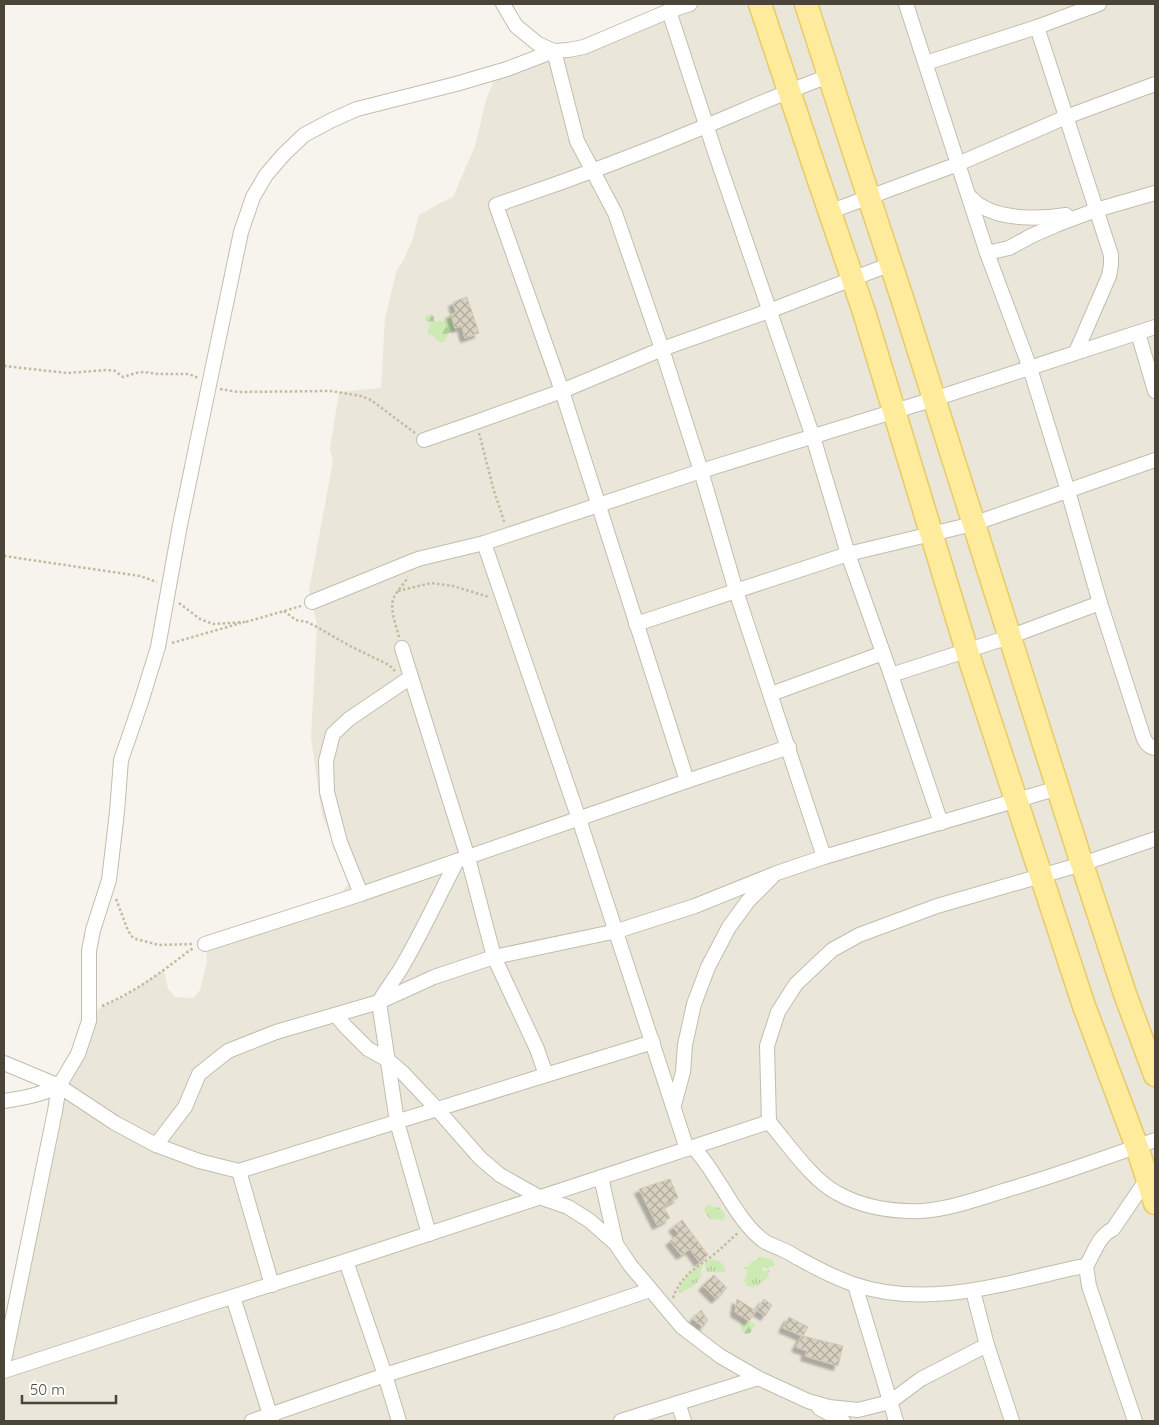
<svg xmlns="http://www.w3.org/2000/svg" width="1159" height="1425" viewBox="0 0 1159 1425" font-family="Quicksand,sans-serif">
<defs>
<pattern id="grass-tufts" width="24" height="20" patternUnits="userSpaceOnUse" patternTransform="scale(1.25)"><rect width="24" height="20" fill="#ceeab4"/><path d="M3 7l-1-3M5 7V3M7 7l1-3M15 17l-1-3M17 17v-4M19 17l1-3" fill="none" stroke="#b2ca9c"/></pattern>
<pattern id="forest-firs" width="22" height="20" patternUnits="userSpaceOnUse" patternTransform="scale(1.25)"><rect width="22" height="20" fill="#ceeab4"/><path d="M5 1l3.5 6h-7zM16 11l3.5 6h-7z" fill="#b2ca9c"/></pattern>
<pattern id="building-cross-hatch" width="8" height="8" patternUnits="userSpaceOnUse" patternTransform="scale(1.25)"><rect width="8" height="8" fill="#d8d1c1"/><path d="M0 0l8 8M0 8l8-8" fill="none" stroke="#b1ab9e"/></pattern>
<filter id="shadow"><feDropShadow dx="-4.5" dy="4.5" stdDeviation="1" flood-color="#0004"/></filter>
</defs>
<rect width="100%" height="100%" fill="#f6f4ec"/>
<path fill="#eae6da" d="M702,4H1155V1421H4V1387L59,1086L89,1016L103,1006L125,996L164,970L168,989L175,997L194,998L200,990L207,962L206,943L248,926L269,915L289,913L310,902L322,901L340,893L350,883L322,815L311,738L317,624L309,591L333,461L330,449L331,442L339,392L381,388L385,318L397,269L402,263L412,241L419,215L440,203L453,197L475,146L486,100L498,71Z"/>
<g fill="url(#grass-tufts)">
<path d="M762,1256L764,1258L772,1259L775,1265L773,1267L771,1266L769,1268H762V1271L770,1270L768,1274L770,1278L768,1277L756,1288V1285L754,1286V1288L746,1285L747,1282H745L744,1281L747,1274L746,1269L743,1268L748,1267L749,1264Z"/>
<path d="M709,1260C718,1259 723,1262 726,1271C720,1274 713,1271 706,1272L705,1263Z"/>
<path d="M703,1264L702,1268L700,1272L701,1277C695,1286 689,1290 679,1293L678,1291C682,1278 692,1271 703,1264Z"/>
</g>
<g fill="url(#forest-firs)">
<path d="M431,314L434,317V321L437,322L440,320L443,322V320L451,314L456,332L453,333L450,332L447,334L448,336L445,338L446,340L441,343L436,340L433,335H430L427,331L431,324L426,321L425,319L426,316Z"/>
<path d="M709,1204L711,1205L712,1208C718,1205 721,1209 725,1214L724,1219L718,1220L716,1219L712,1220C709,1218 705,1213 704,1209Z"/>
<path d="M743,1321L754,1323L755,1326L750,1333L745,1334C742,1330 739,1325 743,1321Z"/>
</g>
<g fill="url(#building-cross-hatch)" stroke="#d3c9b3" filter="url(#shadow)">
<path d="M467,297L479,333L465,338L462,326L455,328L451,314L456,313L453,302Z"/>
<path d="M670,1179L678,1198L663,1206L670,1218L657,1225L639,1189Z"/>
<path d="M682,1220L708,1255L699,1262L690,1249L681,1255L670,1241L679,1234L673,1227Z"/>
<path d="M714,1275L727,1288L716,1299L703,1286Z"/>
<path d="M737,1299L756,1311L749,1321L735,1312Z"/>
<path d="M764,1299L772,1305L765,1316L756,1310Z"/>
<path d="M701,1310L708,1320L703,1327L693,1319Z"/>
<path d="M789,1317L808,1327L803,1336L843,1346L838,1366L805,1356L807,1351L796,1347L802,1336L783,1328Z"/>
</g>
<g fill="none" stroke-linecap="round" stroke-linejoin="round">
<defs>
<g id="street">
<path d="M503,4L516,26L538,44L554,51"/>
<path d="M906,4L987,253L1030,368L1068,491L1100,603L1143,736C1145,742 1148,747 1155,748"/>
<path d="M669,11L715,152L813,437L848,554L891,675L941,823"/>
<path d="M1037,27L1111,255V265L1109,276L1076,352"/>
<path d="M554,51L577,141L615,213L662,349L701,471L736,591L824,857"/>
<path d="M926,63L1037,27L1099,4"/>
<path d="M969,196C973,199 976,204 981,206C1003,220 1041,219 1066,215"/>
<path d="M829,212L958,164L1066,117L1155,84"/>
<path d="M987,253L1009,248L1031,236L1056,225L1096,210L1155,193"/>
<path d="M1138,333L1155,391"/>
<path d="M424,440L476,422L562,391L662,349L769,311L891,264"/>
<path d="M484,543L579,819L687,1149"/>
<path d="M312,602L418,559L484,543L701,471L934,399L1155,327"/>
<path d="M636,624L848,554L973,524L1155,460"/>
<path d="M402,648L411,677"/>
<path d="M891,675L1009,637L1100,603"/>
<path d="M771,694L883,653"/>
<path d="M687,781L562,391L496,205C567,181 637,155 706,126C747,109 787,91 829,76"/>
<path d="M205,944L361,894L687,781L789,747"/>
<path d="M336,1015L345,1026L368,1049L388,1060L403,1073L437,1109L480,1158L500,1175L539,1197L568,1207L590,1221L616,1244"/>
<path d="M4,1063L59,1086L115,1123L156,1145L199,1161L239,1171L546,1075L537,1049L494,957L468,858L411,677L349,719L333,734L326,761L327,792L340,842L361,894"/>
<path d="M546,1075L653,1042"/>
<path d="M4,1101C23,1098 41,1095 59,1086"/>
<path d="M674,1105L683,1072L685,1045L694,1004L708,967L729,927L748,901L772,877"/>
<path d="M769,1122L767,1046L778,1012L796,984L832,950L859,935L937,906L1082,864L1155,839"/>
<path d="M156,1145L185,1107L199,1074L228,1051L276,1032L379,1002L434,977L494,957L617,931L695,906L777,873L824,857L1058,788"/>
<path d="M693,1147C719,1174 735,1220 764,1241C769,1245 776,1246 781,1249C787,1251 793,1255 798,1258C816,1268 833,1277 853,1284C925,1309 1003,1284 1074,1268L1086,1266"/>
<path d="M239,1171L272,1285"/>
<path d="M601,1177L616,1244L630,1265L682,1327L720,1356L758,1378L808,1401L829,1407L858,1410L890,1402L921,1379L987,1345"/>
<path d="M429,1234L397,1122L379,1002C385,991 393,981 400,970C421,935 438,897 457,861"/>
<path d="M346,1261L385,1375L399,1421"/>
<path d="M855,1285L896,1421"/>
<path d="M973,1291L987,1345L1012,1421"/>
<path d="M233,1297L272,1421"/>
<path d="M4,1361L55,1111L59,1086L78,1054L89,1021V951L93,930L109,880L117,812L121,760L141,702L158,647L180,525L209,385L241,232L253,197L266,175L284,154L304,135L332,120L357,109L456,84L507,69L554,51L568,50L584,47L669,11L690,4"/>
<path d="M4,1371L203,1306L346,1261L769,1122C788,1144 812,1180 837,1193C864,1208 892,1212 922,1211C949,1209 978,1199 1003,1191C1054,1176 1105,1158 1155,1140"/>
<path d="M678,1403L684,1421"/>
<path d="M819,1408L843,1421"/>
<path d="M252,1421L385,1375L555,1322L650,1290"/>
<path d="M621,1421L758,1378"/>
<path d="M1135,1421L1089,1286L1086,1266C1094,1254 1098,1236 1113,1229L1147,1179"/>
</g>
<g id="primary">
<path d="M760,4L814,166L864,312L967,651L1084,1006L1137,1147L1155,1203"/>
<path d="M806,4L849,137L903,301L1082,864L1125,994L1155,1075"/>
</g>
</defs>
<use href="#street" stroke="#c2bdae" stroke-width="16"/>
<use href="#primary" stroke="#e7cb68" stroke-width="25"/>
<g stroke="#c4ba9e" stroke-width="2.5" stroke-dasharray="2.5 2.5" stroke-linecap="butt">
<path d="M4,366L67,373L107,370L115,371L123,377L136,373L144,372L158,374H189L198,378"/>
<path d="M220,389L238,392L331,391L361,396L371,400L415,433"/>
<path d="M479,433L494,491L505,524"/>
<path d="M4,556L140,576L157,582"/>
<path d="M398,591L431,583L453,586L489,597"/>
<path d="M179,603L200,619L213,624L246,622"/>
<path d="M284,611L296,620L307,622L317,627L350,646L389,665L395,671"/>
<path d="M246,622L301,606"/>
<path d="M399,637C396,625 389,608 394,597C398,590 404,584 408,577"/>
<path d="M172,643L241,623"/>
<path d="M116,899L127,928L131,936L136,939L159,945L193,944"/>
<path d="M102,1006C135,992 162,972 190,950L194,948"/>
<path d="M673,1298C681,1275 695,1269 712,1256C722,1248 730,1240 739,1232"/>
</g>
<use href="#street" stroke="#fff" stroke-width="14"/>
<use href="#primary" stroke="#ffeb9c" stroke-width="22"/>
</g>
<rect width="1159" height="1425" fill="none" stroke="#4b4539" stroke-width="10"/>
<path d="M22 1395v8h94v-8" fill="none" stroke="#4b4539" stroke-width="2.5"/>
<text x="30" y="1395" font-size="15" fill="#4b4539" stroke="#ffffff" stroke-width="4" paint-order="stroke">50 m</text>
</svg>
